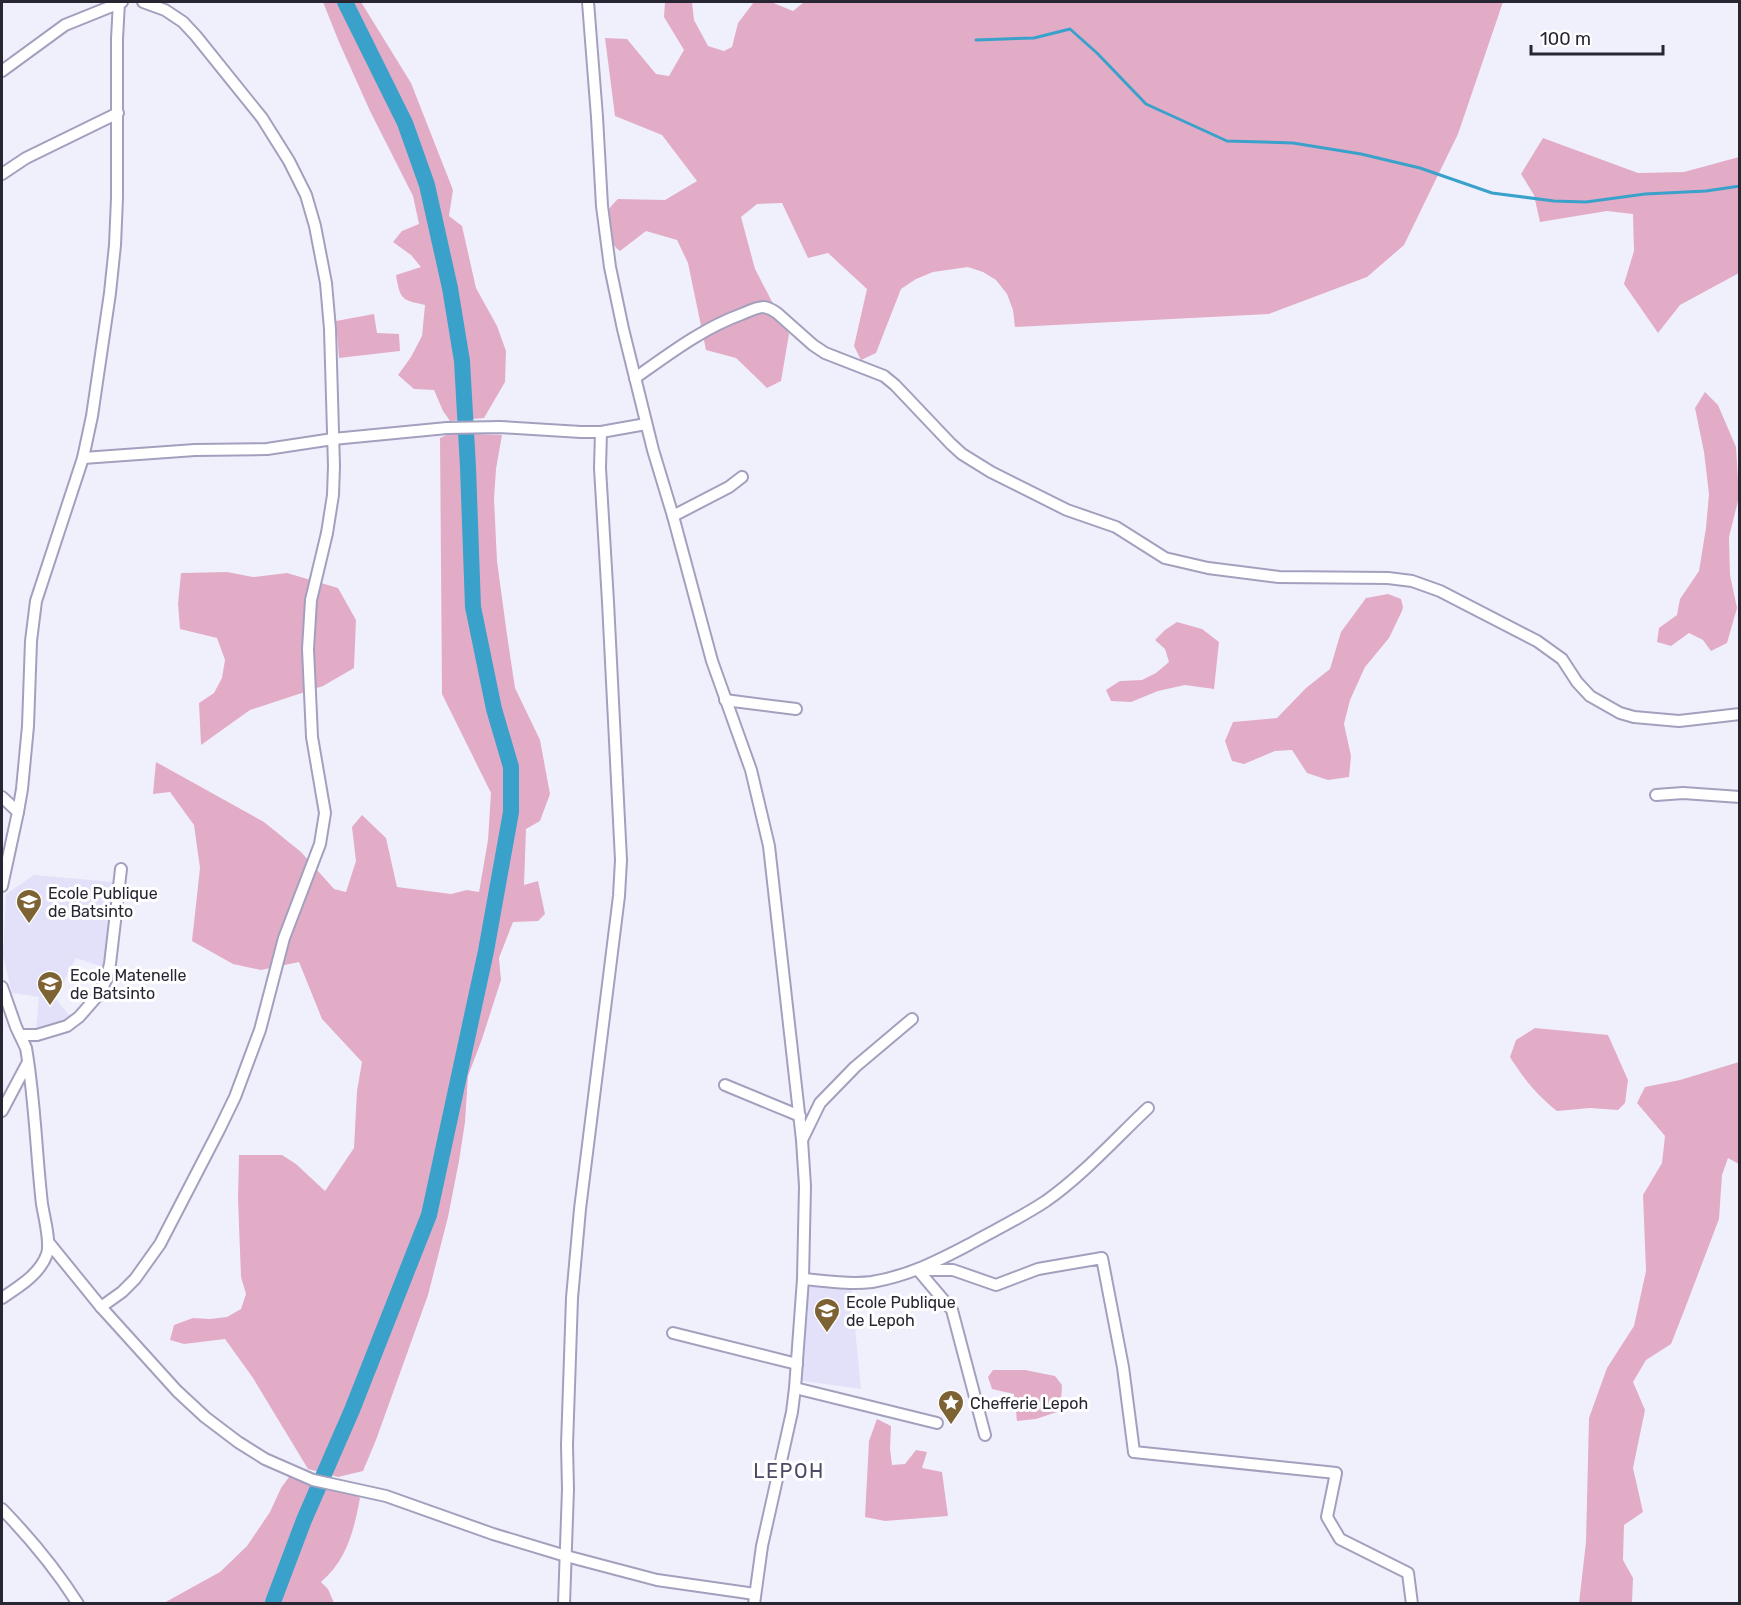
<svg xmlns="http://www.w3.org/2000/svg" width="1741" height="1605" viewBox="0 0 1741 1605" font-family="Rubik,sans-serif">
<rect width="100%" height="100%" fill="#f0f0fd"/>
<g fill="#e3e1f9">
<path d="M34,875L114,882L103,967L76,958L55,998L70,1016L63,1023L54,1027L36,1029L39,997L12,993L3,956L6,894Z"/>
<path d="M832,1285L851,1286L861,1389L796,1380L798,1288Z"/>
</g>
<g fill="#e3acc6">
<path d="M323,2H361L411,83L453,190L449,216L462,226L476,288L497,326L506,351L505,382L484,418L450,421L443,411L434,390L414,389L398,375L411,357L422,336L425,305C402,300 400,300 396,275L421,267L411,255L393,242L402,231L419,224L413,196L370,111L339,42Z"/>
<path d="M665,2H692L694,20L708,46L724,51L732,47L738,23L754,2H771L793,11L804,2H1503L1458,134L1404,245L1367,277L1269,314L1015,327L1013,310L1007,294L996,280L983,272L968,267L933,272L916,279L901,289L876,353L861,360L854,346L867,289L828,253L808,258L782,203L757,204L741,217L755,269L789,334L781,381L767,388L736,358L706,350L688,263L677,240L646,231L620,251C610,244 604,228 606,215C608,209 614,203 618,199L665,200L697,181L662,135L615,116L605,38L627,39L656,74L669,76L684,50L664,17Z"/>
<path d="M1543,138L1638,173L1684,172L1739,157V273L1680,305L1658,333L1624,284L1634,251L1633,214L1607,211L1540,222L1534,195L1521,174Z"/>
<path d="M374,314L377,333L399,334L400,351L339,358L336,321Z"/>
<path d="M1705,392L1718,405L1736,447L1739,497L1729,537L1730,575L1737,608L1727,643L1711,651L1703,640L1689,633L1671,646L1657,642L1659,628L1677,615L1680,599L1699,571L1706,528L1709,494L1704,452L1695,408Z"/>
<path d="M451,433L502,435L496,469L494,499L497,561L507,635L515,688L540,740L550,794L540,821L526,829L524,885L538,881L545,914L538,921L513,922L499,958L501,980L482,1039L468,1076L465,1122L459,1161L448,1217L428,1295L376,1440L363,1471L338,1477L308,1469L253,1378L225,1339L184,1344L170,1340L174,1325L193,1318L210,1319L227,1317L241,1309L246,1294L241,1277L238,1199L239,1155H282L296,1164L325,1191L354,1148L357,1091L362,1062L322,1019L299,962L261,970L233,964L192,941L200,868L194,825L170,792L153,794L156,762L264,822L301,852L334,889L346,892L356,861L352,827L362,815L386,838L397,887L451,894L467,890L479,892L488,840L491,793L442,694L440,438Z"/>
<path d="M227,572L253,577L287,573L338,588L356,620L354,668L323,686L250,710L201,745L199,703L214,693L222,678L225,660L217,638L180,629L178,604L181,573Z"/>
<path d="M1388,594L1401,599L1403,607L1402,611L1389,638L1365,667L1350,700L1344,724L1351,756L1349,777L1328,780L1307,773L1292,750L1275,751L1244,764L1232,761L1225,741L1233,722L1277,718L1306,688L1330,669L1341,632L1366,598Z"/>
<path d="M1177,622L1202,629L1219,642L1214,689L1185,685L1158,691L1131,702L1111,701L1106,690L1120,681L1142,680L1156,673L1169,662L1165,649L1155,640L1165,630Z"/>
<path d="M1535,1028L1608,1035L1628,1080L1625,1103L1618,1110L1590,1108L1557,1111C1537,1095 1523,1078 1510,1057L1516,1040Z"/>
<path d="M1739,1062V1164L1728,1158L1722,1175L1719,1219L1684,1311L1671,1344L1646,1360L1633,1382L1645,1410L1633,1468L1643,1512L1624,1525L1623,1560L1633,1578L1632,1603H1579L1586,1542L1589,1418L1607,1368L1634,1326L1646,1271L1643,1195L1662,1163L1665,1136L1637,1103L1645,1087L1680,1080Z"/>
<path d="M993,1370H1025L1055,1376L1062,1385L1061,1403L1057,1412L1036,1419L1017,1421L1014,1394L992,1389L988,1377Z"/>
<path d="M877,1419L891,1426L890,1449L892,1465L905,1464L916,1450L927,1452L922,1468L942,1472L948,1516L885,1521L865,1517L869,1441Z"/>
<path d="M289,1477L303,1478C314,1493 331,1487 346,1491C351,1493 356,1496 360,1498C354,1530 347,1560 321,1582L328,1589L334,1603L162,1604L220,1572L247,1546L270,1512L281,1488Z"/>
</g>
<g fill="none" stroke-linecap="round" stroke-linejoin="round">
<path stroke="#3aa1ca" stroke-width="3" d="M976,40L1034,38L1070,29L1097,53L1146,104L1227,141L1293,143L1361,154L1420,168L1492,193L1554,201L1586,202L1645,194L1706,191L1740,186"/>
<path stroke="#3aa1ca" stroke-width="16" d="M273,1602L304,1520L352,1410L429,1215L486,951L511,812V767L494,709L473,607L468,467L462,361L450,288L427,185L405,123L345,2"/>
<defs>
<g id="minor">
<path d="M588,2L597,117L602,206L610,267L623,329L653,450L673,516L712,661L751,770L769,846L802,1140L805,1186L803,1279L795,1388L792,1412L762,1546L754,1604"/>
<path d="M2,71L65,25L122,2"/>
<path d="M2,174L26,158L118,113"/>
<path d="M635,378C669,354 703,328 742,314C749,311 757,307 764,307C769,308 773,310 777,313L813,345L825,353L884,376L895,385L951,444L962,454L991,472L1067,510L1116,527L1165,558L1208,568L1279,577L1388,578L1412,581L1440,591L1537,641L1562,659L1577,682L1590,696L1620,713L1634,717L1679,721L1740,714"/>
<path d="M83,458L195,450L267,449L333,439L447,428L500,427L581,432H601L646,424"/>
<path d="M673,516L729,487L742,477"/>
<path d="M725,700L796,709"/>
<path d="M1656,795L1683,793L1740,797"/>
<path d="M2,797L18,812"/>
<path d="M2,886L18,812L22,789L28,726L31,641L36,601L83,458L92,416L110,293L115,245L117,198V39L119,2"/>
<path d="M2,987L16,1027L26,1048C35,1099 36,1152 42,1204C44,1217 51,1242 47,1254C40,1274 19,1287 2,1298"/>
<path d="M20,1035H37L67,1026L79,1017L100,993L106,980L110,964L121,869"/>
<path d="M725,1085L800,1116"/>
<path d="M2,1111L28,1062"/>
<path d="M802,1140L820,1103L855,1067L912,1019"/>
<path d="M49,1243L101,1307L177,1391L205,1417L238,1442L265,1459L313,1480L386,1496L493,1534L566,1556L657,1580L755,1594"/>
<path d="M803,1279C826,1281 849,1285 872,1282C908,1276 938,1261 970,1244C995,1230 1022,1217 1046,1201C1083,1175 1115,1139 1148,1108"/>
<path d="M101,1307L122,1292L135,1279L160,1244L219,1130L235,1097L260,1030L284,938L320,844L325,813L312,737L308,649L311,600L327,533L333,495L334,466L330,329L326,283L315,226L306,195L289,161L262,118L196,36L183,22L165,10L143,2"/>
<path d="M673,1333L797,1364"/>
<path d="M795,1388L937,1423"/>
<path d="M985,1435L952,1310L918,1270H953L996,1285L1038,1269L1102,1258L1123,1367L1134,1452L1336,1473L1327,1517L1340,1539L1408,1573L1412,1604"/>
<path d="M2,1509C30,1538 56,1569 78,1604"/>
<path d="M564,1604L568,1489L567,1445L572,1298L580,1209L619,896L621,860L608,602L600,468L601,432"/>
</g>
</defs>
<use href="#minor" stroke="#a3a0be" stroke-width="14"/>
<use href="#minor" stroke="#fff" stroke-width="10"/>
</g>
<defs>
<symbol id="school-pin" viewBox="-11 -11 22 30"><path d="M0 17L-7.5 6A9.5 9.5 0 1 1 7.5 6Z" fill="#7d6234" stroke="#fff"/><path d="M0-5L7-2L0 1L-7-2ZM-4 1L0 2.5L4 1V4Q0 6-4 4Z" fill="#fff"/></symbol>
<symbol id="sight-pin" viewBox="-11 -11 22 30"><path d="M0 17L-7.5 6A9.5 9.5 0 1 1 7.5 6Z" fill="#7d6234" stroke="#fff"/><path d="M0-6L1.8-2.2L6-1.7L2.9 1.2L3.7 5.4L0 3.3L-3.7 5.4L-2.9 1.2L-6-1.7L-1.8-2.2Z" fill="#fff"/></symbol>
</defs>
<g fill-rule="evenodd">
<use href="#school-pin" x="14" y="887" width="30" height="40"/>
<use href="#school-pin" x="35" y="969" width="30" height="40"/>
<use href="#school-pin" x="812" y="1296" width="30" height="40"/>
<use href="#sight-pin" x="936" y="1388" width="30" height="40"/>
</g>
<g text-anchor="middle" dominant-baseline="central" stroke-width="6" stroke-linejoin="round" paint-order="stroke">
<g font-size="16" fill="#272632" stroke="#fff" text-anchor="start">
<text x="48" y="893">Ecole Publique<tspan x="48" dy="18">de Batsinto</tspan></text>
<text x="70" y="975">Ecole Matenelle<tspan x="70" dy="18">de Batsinto</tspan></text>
<text x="846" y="1302">Ecole Publique<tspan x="846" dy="18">de Lepoh</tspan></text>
<text x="970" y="1403">Chefferie Lepoh</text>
</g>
<g font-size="20" letter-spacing="1.5" fill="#4d4a65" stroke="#fff">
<text x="789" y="1471">LEPOH</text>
</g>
</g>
<rect width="1741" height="1605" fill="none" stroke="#272632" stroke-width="6"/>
<path d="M1531 45v9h132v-9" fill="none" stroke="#272632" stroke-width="3"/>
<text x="1540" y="45" font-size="18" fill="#272632" stroke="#ffffff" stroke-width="4.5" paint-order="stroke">100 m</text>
</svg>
